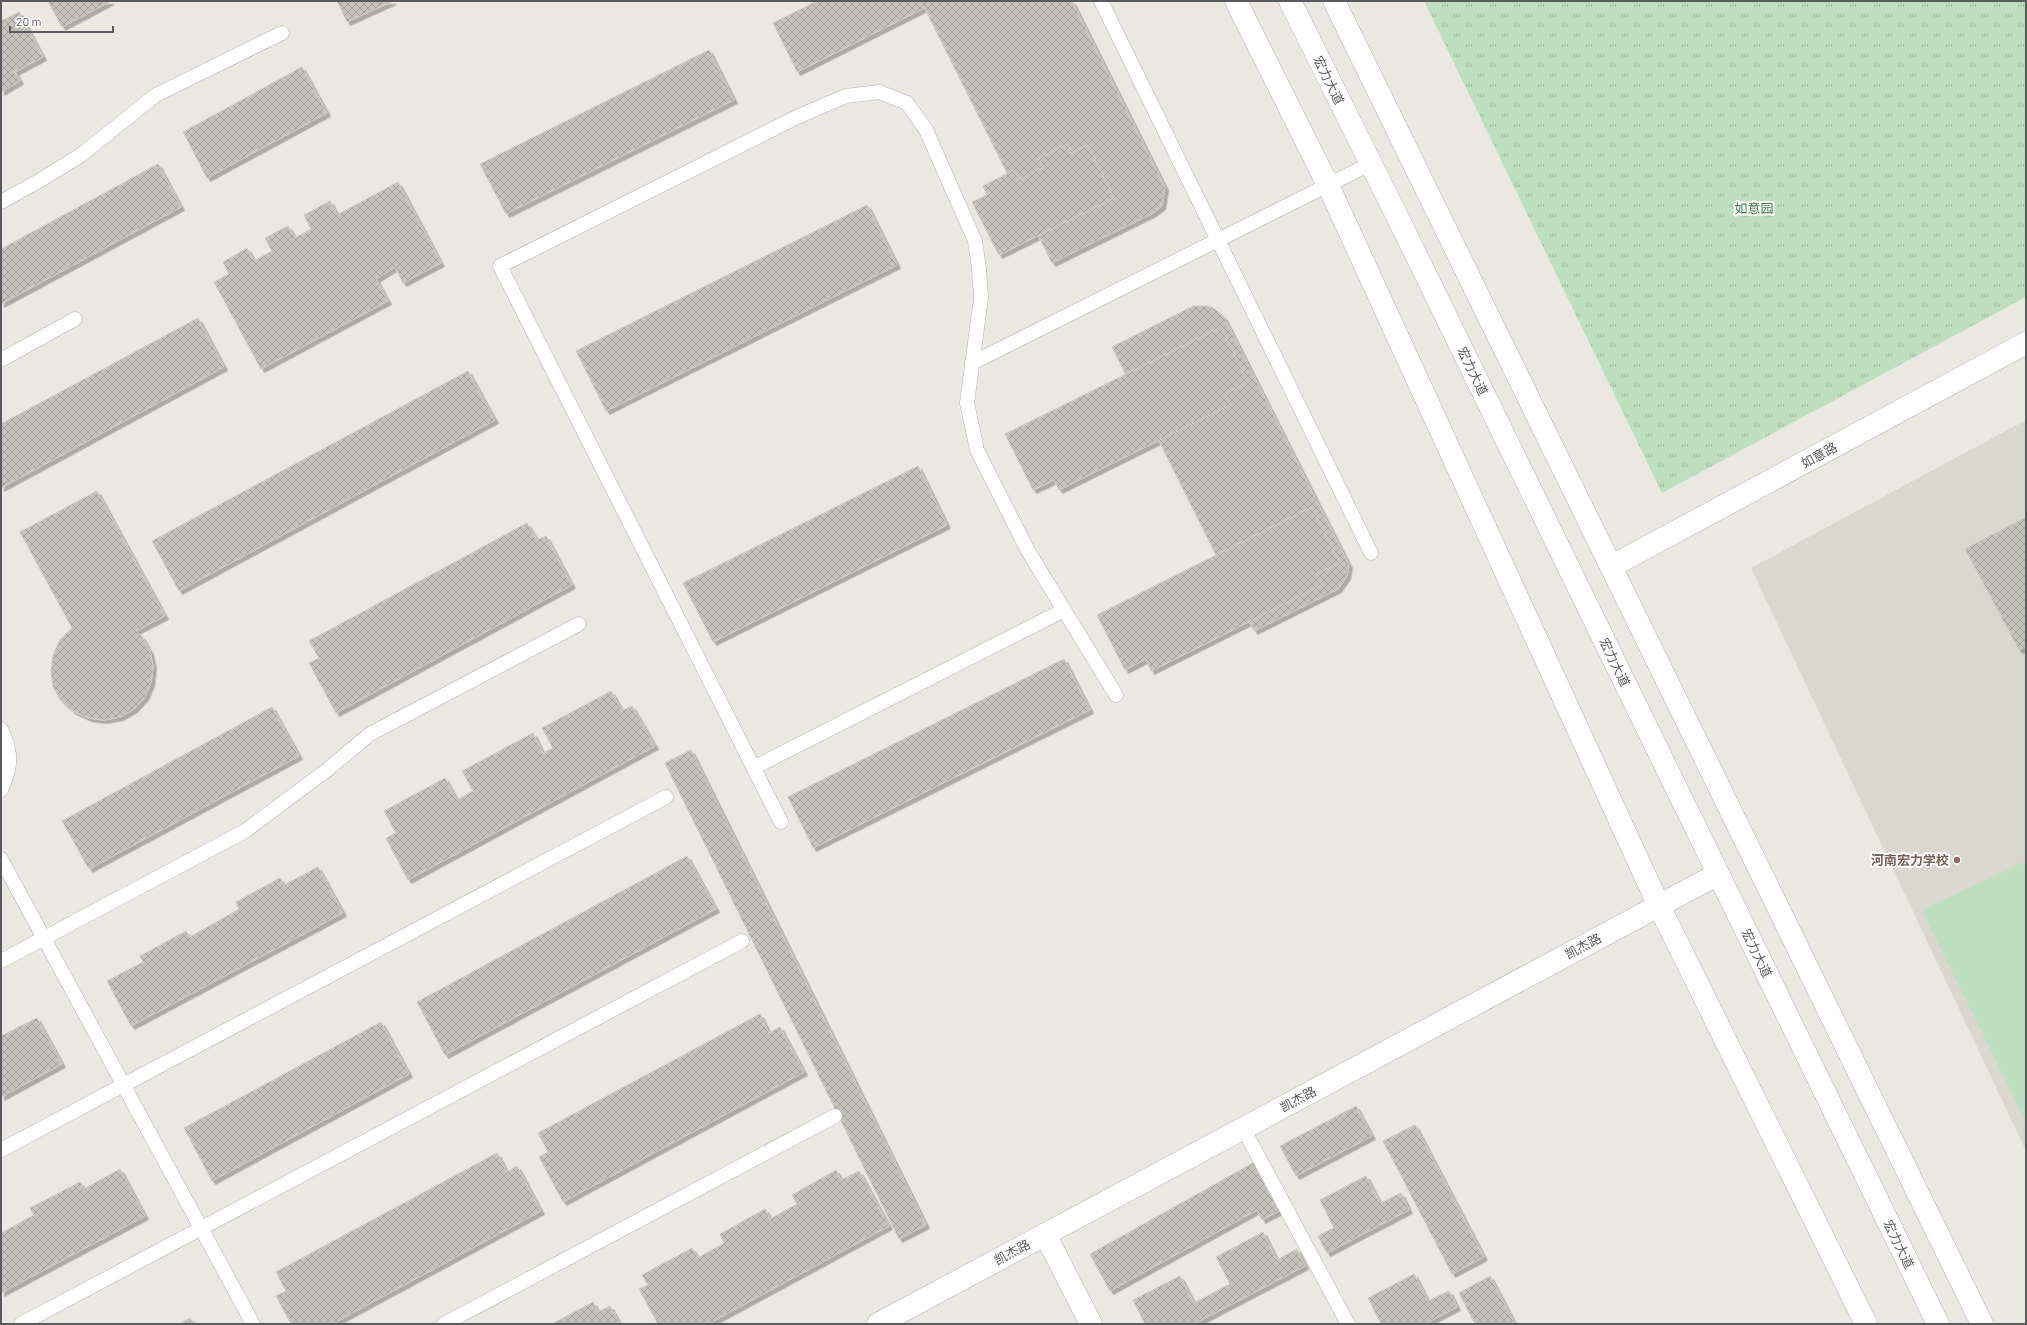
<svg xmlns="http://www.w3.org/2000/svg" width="2027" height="1325" viewBox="0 0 2027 1325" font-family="Barlow,'Noto Sans SC',sans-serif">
<defs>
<pattern id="park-tufts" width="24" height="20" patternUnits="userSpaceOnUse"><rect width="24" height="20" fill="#bee0bf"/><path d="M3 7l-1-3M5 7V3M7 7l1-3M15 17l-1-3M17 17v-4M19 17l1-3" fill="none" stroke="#9db99e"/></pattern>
<pattern id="building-cross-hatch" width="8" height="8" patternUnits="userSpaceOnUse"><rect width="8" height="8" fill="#c6c2bc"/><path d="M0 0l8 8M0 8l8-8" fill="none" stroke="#a4a19c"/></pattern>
<filter id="shadow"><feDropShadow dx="3.5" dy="3.5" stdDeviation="0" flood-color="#0004"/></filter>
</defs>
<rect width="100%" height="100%" fill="#eae8e0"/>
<path fill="#dad7ce" d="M2026,420V1151L1751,568Z"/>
<path fill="#bee0bf" d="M2026,861V1122L1922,910Z"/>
<path fill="url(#park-tufts)" d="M1424,1H2026V297L1662,493Z"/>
<g fill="url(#building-cross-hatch)" stroke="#cecabf" filter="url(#shadow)">
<path d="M48,1H111L62,27Z"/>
<path d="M337,1H393L347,22Z"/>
<path d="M817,1H938L797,72L773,23Z"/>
<path d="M921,1H1072L1165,187L1162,206L1153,213L1052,263Z"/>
<path d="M19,12L43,57L15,72L20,81L1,92V21Z"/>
<path d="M709,50L734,100L506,214L480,164Z"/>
<path d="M302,67L327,113L207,178L183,132Z"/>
<path d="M1067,144L1071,153L1088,145L1114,198L999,255L972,202L987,195L983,186L1014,170L1019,180L1043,167L1039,158Z"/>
<path d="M158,164L181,207L1,304V249Z"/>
<path d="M398,182L441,263L403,283L395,267L376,279L388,301L261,369L214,282L229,274L223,262L247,248L254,261L272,251L265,238L288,226L295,238L311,229L304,215L330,201L337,215Z"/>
<path d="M867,205L897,265L606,411L576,351Z"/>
<path d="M1193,306H1207L1215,309L1224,317L1349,565L1347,576L1338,589L1254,631L1112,347Z"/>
<path d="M198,318L224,367L1,488V424Z"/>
<path d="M1221,327L1248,382L1225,394L1230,405L1059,490L1054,480L1033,490L1005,434Z"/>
<path d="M468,371L495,420L179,591L152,541Z"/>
<path d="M918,466L947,525L713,642L683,583Z"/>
<path d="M97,491L165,616L136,631L142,637L150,651L153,666L151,683L145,697L134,709L120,717L104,720L88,718L73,711L61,701L53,687L51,671L53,655L60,640L72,628L20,532Z"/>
<path d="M1312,507L1340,563L1316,574L1322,585L1151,671L1146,659L1125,670L1097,615Z"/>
<path d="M2026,517V647L2019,650L1965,549Z"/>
<path d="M527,523L537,540L546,536L572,585L336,713L309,663L319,658L309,641Z"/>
<path d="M1064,659L1090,710L813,848L788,797Z"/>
<path d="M611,691L622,711L632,706L655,746L408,880L386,838L396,833L384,811L445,778L457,800L473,791L462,771L533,733L543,753L553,748L542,728Z"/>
<path d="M272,707L299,756L89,869L62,821Z"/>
<path d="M691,750L926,1225L899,1239L665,763Z"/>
<path d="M687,856L716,909L445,1055L417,1002Z"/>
<path d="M318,867L343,913L131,1026L107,981L143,962L140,956L186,931L190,937L239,909L236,902L280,878L284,885Z"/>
<path d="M760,1014L769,1033L780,1027L804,1072L563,1202L539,1157L548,1152L538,1133Z"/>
<path d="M37,1018L62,1064L1,1097V1036Z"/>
<path d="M381,1022L409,1074L212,1181L184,1128Z"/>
<path d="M1356,1106L1372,1136L1296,1176L1280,1146Z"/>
<path d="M1415,1125L1484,1257L1452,1274L1383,1141Z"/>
<path d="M497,1153L507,1172L517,1166L541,1211L332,1324H291L276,1296L286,1291L276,1272Z"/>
<path d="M1253,1163L1279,1211L1262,1220L1257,1210L1110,1291L1090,1254Z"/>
<path d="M120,1169L145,1216L1,1293V1233L34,1215L30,1208L80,1182L84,1189Z"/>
<path d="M836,1170L841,1180L859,1171L889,1226L708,1324H658L639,1289L648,1285L642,1275L692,1248L698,1258L724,1243L720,1234L765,1209L770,1219L797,1204L792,1195Z"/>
<path d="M1366,1176L1380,1203L1401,1193L1409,1210L1327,1253L1318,1236L1334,1228L1320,1200Z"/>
<path d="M1263,1232L1277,1260L1297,1249L1305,1266L1194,1324H1145L1133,1300L1180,1276L1194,1303L1230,1284L1216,1257Z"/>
<path d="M1414,1274L1428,1301L1449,1291L1457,1307L1425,1324H1381L1368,1298Z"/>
<path d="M1490,1276L1515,1324H1475L1459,1293Z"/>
<path d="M593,1302L598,1312L610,1306L620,1324H552Z"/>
<path d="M190,1318L193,1324H180Z"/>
</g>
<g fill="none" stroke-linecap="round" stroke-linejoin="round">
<defs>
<g id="service">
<path d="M1101,1L1371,553"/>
<path d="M1,202L37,182L81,155L156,95L282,33"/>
<path d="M1,360L75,319"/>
<path d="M972,363L1370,164"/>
<path d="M1,729C12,752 12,766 1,790"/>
<path d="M753,768L1064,610"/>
<path d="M781,822L500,266L797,117L846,96L879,92L907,103L926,130L975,241L979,269L981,298L967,403L977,450L1028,551L1116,695"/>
<path d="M1,859L253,1324"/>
<path d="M1,961L245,831L327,770L370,734L579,624"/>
<path d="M1243,1128L1348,1324"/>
<path d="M1,1150L666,797"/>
<path d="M21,1324L742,941"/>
<path d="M444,1324L835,1116"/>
</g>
<g id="minor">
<path d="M1236,1L1328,185L1659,906L1866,1324"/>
<path d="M1612,566L2026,343"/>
<path d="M1045,1234L1091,1324"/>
</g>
<path id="tertiary" d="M878,1324L1718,874"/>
<g id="secondary">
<path d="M1290,1L1398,218L1938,1324"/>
<path d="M1334,1L1982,1324"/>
</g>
</defs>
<use href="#service" stroke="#b0b2b6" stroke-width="15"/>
<use href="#minor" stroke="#b0b2b6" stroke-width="23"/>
<use href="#tertiary" stroke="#b0b2b6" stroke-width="23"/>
<use href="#secondary" stroke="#b0b2b6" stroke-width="23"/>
<use href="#service" stroke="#fff" stroke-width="14"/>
<use href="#minor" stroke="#fff" stroke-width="22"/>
<use href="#tertiary" stroke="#fff" stroke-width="22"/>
<use href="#secondary" stroke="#fff" stroke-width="22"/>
</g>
<circle fill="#8d6e63" stroke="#fff" stroke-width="1.5" cx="1957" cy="860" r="4"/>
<g text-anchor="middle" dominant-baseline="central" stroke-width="4" stroke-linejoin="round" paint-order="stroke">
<g font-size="13" fill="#595b5f" stroke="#fff">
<text transform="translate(1329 80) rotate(64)">宏力大道</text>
<text transform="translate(1473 371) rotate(64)">宏力大道</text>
<text transform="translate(1819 455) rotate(-28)">如意路</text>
<text transform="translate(1615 662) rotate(64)">宏力大道</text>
<text transform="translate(1583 946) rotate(-28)">凯杰路</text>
<text transform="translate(1757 953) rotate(64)">宏力大道</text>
<text transform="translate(1298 1099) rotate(-28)">凯杰路</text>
<text transform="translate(1899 1244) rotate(64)">宏力大道</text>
<text transform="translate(1012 1252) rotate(-28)">凯杰路</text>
</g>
<g font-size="13" fill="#3b7c40" stroke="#fff">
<text x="1754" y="208">如意园</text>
</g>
<g font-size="13" font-weight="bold" fill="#785e54" stroke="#fff" text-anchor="end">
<text x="1949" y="860">河南宏力学校</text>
</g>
</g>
<rect width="2027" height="1325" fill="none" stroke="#595b5f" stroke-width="4"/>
<path d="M10 26v6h103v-6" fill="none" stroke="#595b5f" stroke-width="2"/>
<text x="16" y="26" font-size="12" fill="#595b5f" stroke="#ffffff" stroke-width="3" paint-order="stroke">20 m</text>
</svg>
